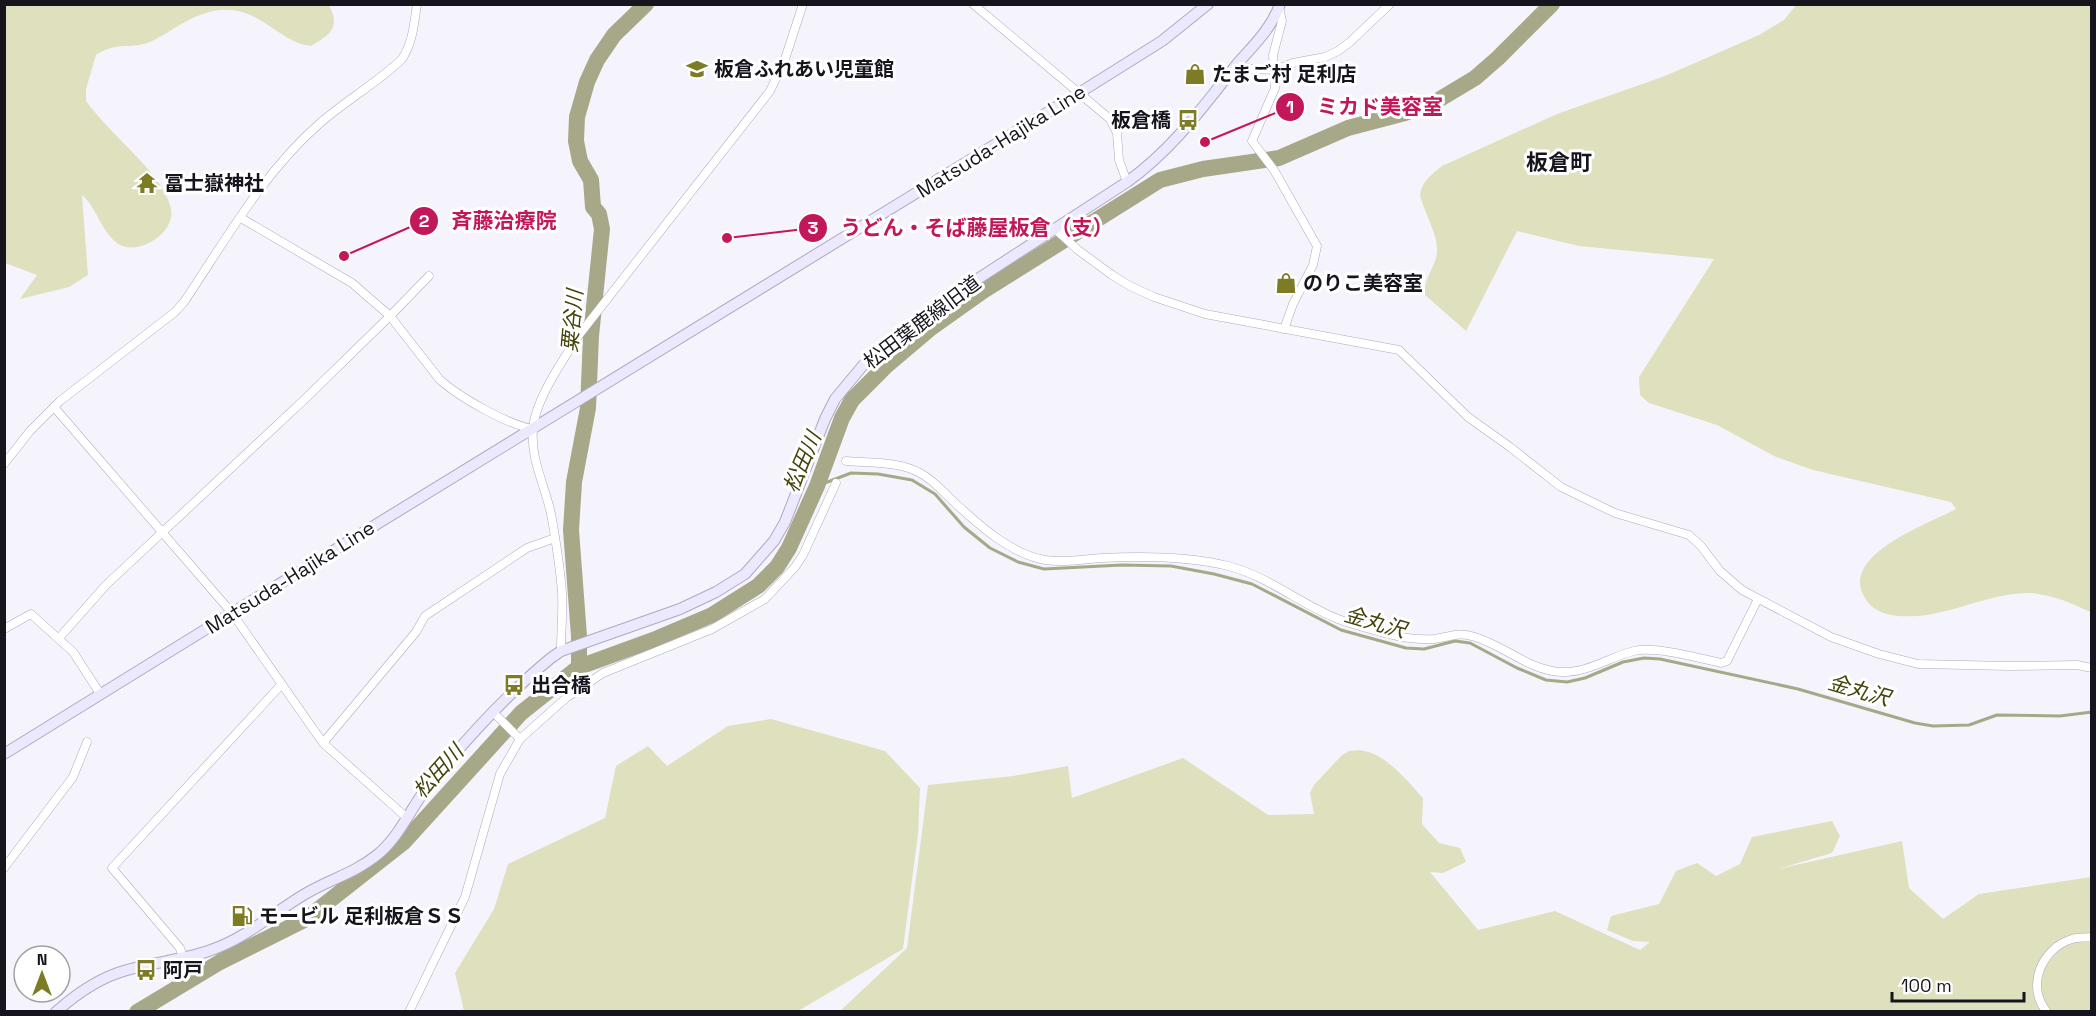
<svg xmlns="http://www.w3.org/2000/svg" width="2096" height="1016" viewBox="0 0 2096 1016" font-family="'Space Grotesk','Noto Sans JP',sans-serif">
<rect width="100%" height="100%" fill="#f5f4fd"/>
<g fill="#dfe0be">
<path d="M4,5H329C341,28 330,35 311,46C285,43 267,19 242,12C213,4 189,19 165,34C159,37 152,42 144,44C125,48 114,43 96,55L86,89V101C93,110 101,120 110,129C129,150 165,180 171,209C176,233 137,258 117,243C101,231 97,208 82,195L88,275L69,287L20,299L37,275L5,263Z"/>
<path d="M1796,5H2091V612C2070,603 2050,593 2026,593C1989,594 1954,613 1918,616C1900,617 1879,617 1867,601C1834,557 1928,524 1956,509L1951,502L1813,470L1774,456L1717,425L1649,403L1640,395L1639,377L1714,259L1579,246L1517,231L1466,331L1425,295C1423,276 1438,266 1437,249C1437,233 1424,212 1420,195C1422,181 1431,175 1442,166L1557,114L1665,76L1759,35L1784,20Z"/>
<path d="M771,719L885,751L920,788L918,834L903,949L798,1011H464L455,973L494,909L508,864L605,818L616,766L648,746L667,766L728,726Z"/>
<path d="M1359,750C1386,753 1405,779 1423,798L1422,824L1439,843L1460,848L1466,862L1443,873L1430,872L1478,930L1555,911L1640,950L1650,942L1633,941L1607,930L1611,916L1659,904L1676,871L1697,863L1716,876L1740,864L1752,837L1832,821L1840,836L1832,853L1778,869L1902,841L1909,888L1943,919L1979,894L2091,877V1011L839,1012L907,948L928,785L1013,776L1068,766L1072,798L1183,758L1268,815L1314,814L1310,793L1314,785L1342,755L1349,751Z"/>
</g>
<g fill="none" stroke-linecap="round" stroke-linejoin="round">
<path stroke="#a7a888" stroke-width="3" d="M817,486L851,473L878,474L912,480L935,494L964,527L990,548L1018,562L1044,569L1122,565L1171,566L1214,574L1252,584L1341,630L1406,648L1424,649L1455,641L1470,643L1517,668L1546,680L1567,682L1585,678L1623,662L1644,658L1660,659L1798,689L1915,723L1933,726L1969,725L1997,715L2060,716L2092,712"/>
<g stroke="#a7a888" stroke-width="16">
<path d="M579,667V636L571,530L574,482L588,408L591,336L602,229L599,214L593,207L591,180L580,161L576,141L577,117L587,82L597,60L614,35L646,4"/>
<path d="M137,1012L220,962L306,919L404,842L521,713L579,667L653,640L712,615L758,586L777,567L789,548L817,486L842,418L852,400L885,367L931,328L983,291L1160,180L1203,169L1279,158L1348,128L1405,113L1435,102L1475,78L1498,58L1552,4"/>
</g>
<defs>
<g id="street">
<path d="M973,4L1110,119L1117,133L1119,160L1127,182"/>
<path d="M1279,7L1282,21L1273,55L1275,88L1252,141L1274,170L1317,246L1313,265L1293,304L1284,329"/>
<path d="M1237,65L1252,69L1275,70L1293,63L1325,57L1338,51L1350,42L1390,4"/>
<path d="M241,218L352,283L390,316L440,380C461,398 506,424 533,429"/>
<path d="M1055,229L1078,250L1112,275L1130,286L1154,297L1205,314L1399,350L1468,417L1510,447L1561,487L1615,513L1689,535L1701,546L1720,571L1742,590L1831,637L1879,654L1918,664L2009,666L2077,665L2092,668"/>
<path d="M54,407L232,613L323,743L416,632L425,616L527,548L555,538"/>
<path d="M846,461C869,463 899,461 920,473C935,481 943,492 955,503C980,526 1011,554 1045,560C1064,563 1083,559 1102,558C1143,556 1188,556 1228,566C1268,576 1300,604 1338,619C1354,625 1371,629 1388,634C1403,638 1419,640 1434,639C1451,637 1458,631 1475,637C1505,646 1530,671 1562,672C1587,673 1610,657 1634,651C1656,646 1698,658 1721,663L1727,661L1758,599"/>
<path d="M4,464L30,431L60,401L175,312L184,302C225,241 263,173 319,124C345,101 377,83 402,59C413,42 414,24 417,4"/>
<path d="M4,629L31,614L73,652L101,695"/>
<path d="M59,638L106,585L306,398L390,316L429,276"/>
<path d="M561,651C561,632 563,611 562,592C560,568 556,542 552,519C547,489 530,461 533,429C535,400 563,360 579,335L770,91L784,62L803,4"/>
<path d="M493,712L520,739"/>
<path d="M323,743L406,817"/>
<path d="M4,868L73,777L87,742"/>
<path d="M183,958L180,948L112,868L281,685"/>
<path d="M409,1012L465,897L500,774L520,739L566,698L603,673L712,629L765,599L795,567L803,555L836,483"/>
<path d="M2047,1012C2025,986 2042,948 2072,939C2078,937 2086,938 2092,937"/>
</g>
<g id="secondary">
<path d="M4,754L232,613L1079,93L1162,41L1208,4"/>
<path d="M56,1012C76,994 101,977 127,970C154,962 184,960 211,950C246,938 273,913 305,894C328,880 355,873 377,855C400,837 412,805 431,782C467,738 507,694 551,658L561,651L680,609L716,592L745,574L774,541L785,522L825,419L835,399L865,363L914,323L950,297L1127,182C1173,149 1202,108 1237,64C1253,46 1272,28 1280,4"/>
</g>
</defs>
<use href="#street" stroke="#adaac0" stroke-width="9"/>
<use href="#secondary" stroke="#adaac0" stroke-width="12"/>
<use href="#street" stroke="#fff" stroke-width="8"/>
<use href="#secondary" stroke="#ece8fe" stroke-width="10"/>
</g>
<defs>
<symbol id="school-bare" viewBox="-9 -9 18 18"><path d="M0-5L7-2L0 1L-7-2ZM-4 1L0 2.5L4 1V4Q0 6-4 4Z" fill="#7d7c24" stroke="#fff" stroke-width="2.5" paint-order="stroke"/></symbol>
<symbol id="shop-bare" viewBox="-9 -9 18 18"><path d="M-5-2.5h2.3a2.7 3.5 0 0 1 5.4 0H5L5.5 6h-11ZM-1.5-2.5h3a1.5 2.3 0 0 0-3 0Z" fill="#7d7c24" stroke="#fff" stroke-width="2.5" paint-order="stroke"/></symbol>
<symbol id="bus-bare" viewBox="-9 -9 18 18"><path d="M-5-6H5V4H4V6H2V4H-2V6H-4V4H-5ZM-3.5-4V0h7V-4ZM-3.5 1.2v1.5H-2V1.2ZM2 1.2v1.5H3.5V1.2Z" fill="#7d7c24" stroke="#fff" stroke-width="2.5" paint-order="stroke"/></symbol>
<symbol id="temple-bare" viewBox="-9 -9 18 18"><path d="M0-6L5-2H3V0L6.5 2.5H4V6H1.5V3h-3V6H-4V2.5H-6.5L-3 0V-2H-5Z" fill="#7d7c24" stroke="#fff" stroke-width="2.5" paint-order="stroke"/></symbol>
<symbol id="fuel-bare" viewBox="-9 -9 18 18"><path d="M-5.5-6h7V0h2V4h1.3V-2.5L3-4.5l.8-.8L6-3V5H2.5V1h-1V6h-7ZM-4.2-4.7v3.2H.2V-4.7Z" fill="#7d7c24" stroke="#fff" stroke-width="2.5" paint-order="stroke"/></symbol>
</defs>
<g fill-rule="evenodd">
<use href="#school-bare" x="682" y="54" width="30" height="30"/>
<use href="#shop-bare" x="1180" y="59" width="30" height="30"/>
<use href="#bus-bare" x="1173" y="105" width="30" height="30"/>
<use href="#temple-bare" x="132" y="168" width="30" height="30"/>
<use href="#shop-bare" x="1271" y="268" width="30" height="30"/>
<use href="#bus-bare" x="499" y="670" width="30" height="30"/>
<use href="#fuel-bare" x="227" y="901" width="30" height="30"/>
<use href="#bus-bare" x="131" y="955" width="30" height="30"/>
</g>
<g text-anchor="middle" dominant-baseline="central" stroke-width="6" stroke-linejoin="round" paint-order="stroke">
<g font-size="20" font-weight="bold" fill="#16151d" stroke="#fff" text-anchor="start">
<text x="714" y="69">板倉ふれあい児童館</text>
<text x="1212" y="74">たまご村 足利店</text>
<text x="1171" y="120" text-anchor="end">板倉橋</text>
<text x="164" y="183">冨士嶽神社</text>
<text x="1303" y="283">のりこ美容室</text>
<text x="531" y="685">出合橋</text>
<text x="259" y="916">モービル 足利板倉ＳＳ</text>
<text x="163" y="970">阿戸</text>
</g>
<g font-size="20" fill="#16151d" stroke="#fff">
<text transform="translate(1001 141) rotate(-32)">Matsuda-Hajika Line</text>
<text transform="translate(922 322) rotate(-37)">松田葉鹿線旧道</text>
<text transform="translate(290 577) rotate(-32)">Matsuda-Hajika Line</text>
</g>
<g font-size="21" font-style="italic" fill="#44430a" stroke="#fff">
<text transform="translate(572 321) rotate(-85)">粟谷川</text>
<text transform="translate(802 462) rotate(-67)">松田川</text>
<text transform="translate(1375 622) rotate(16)">金丸沢</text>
<text transform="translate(1859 690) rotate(16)">金丸沢</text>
<text transform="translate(438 771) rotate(-48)">松田川</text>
</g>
<g font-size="22" font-weight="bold" fill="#16151d" stroke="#fff">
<text x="1559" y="162">板倉町</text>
</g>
</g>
<path fill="none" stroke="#c2185b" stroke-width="2" d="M1205 142L1290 107M344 256L424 221M727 238L813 228"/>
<g fill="#c2185b" stroke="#fff" stroke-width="2">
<circle cx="1205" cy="142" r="6"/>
<circle cx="344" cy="256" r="6"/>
<circle cx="727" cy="238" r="6"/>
<circle cx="1290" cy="107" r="15"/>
<circle cx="424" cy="221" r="15"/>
<circle cx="813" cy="228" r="15"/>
</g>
<g font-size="18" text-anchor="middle" font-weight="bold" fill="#fff">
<text x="1290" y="113">1</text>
<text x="424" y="227">2</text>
<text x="813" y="234">3</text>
</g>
<g font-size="21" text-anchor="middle" font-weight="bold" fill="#c2185b" stroke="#fff" stroke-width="6" stroke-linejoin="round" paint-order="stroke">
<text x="1380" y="114">ミカド美容室</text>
<text x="504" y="228">斉藤治療院</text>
<text x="977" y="235">うどん・そば藤屋板倉（支）</text>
</g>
<rect width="2096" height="1016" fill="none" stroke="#16151d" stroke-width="12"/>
<g transform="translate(42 974)"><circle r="28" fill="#ffffff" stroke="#a2a1a5" stroke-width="1.5"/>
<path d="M0-4.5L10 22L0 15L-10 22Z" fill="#7d7c24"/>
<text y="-9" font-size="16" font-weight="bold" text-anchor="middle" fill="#16151d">N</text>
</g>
<path d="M1892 992v9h132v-9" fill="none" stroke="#16151d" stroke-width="3"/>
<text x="1901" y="992" font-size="18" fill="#16151d" stroke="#ffffff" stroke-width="4.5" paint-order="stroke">100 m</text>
</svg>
